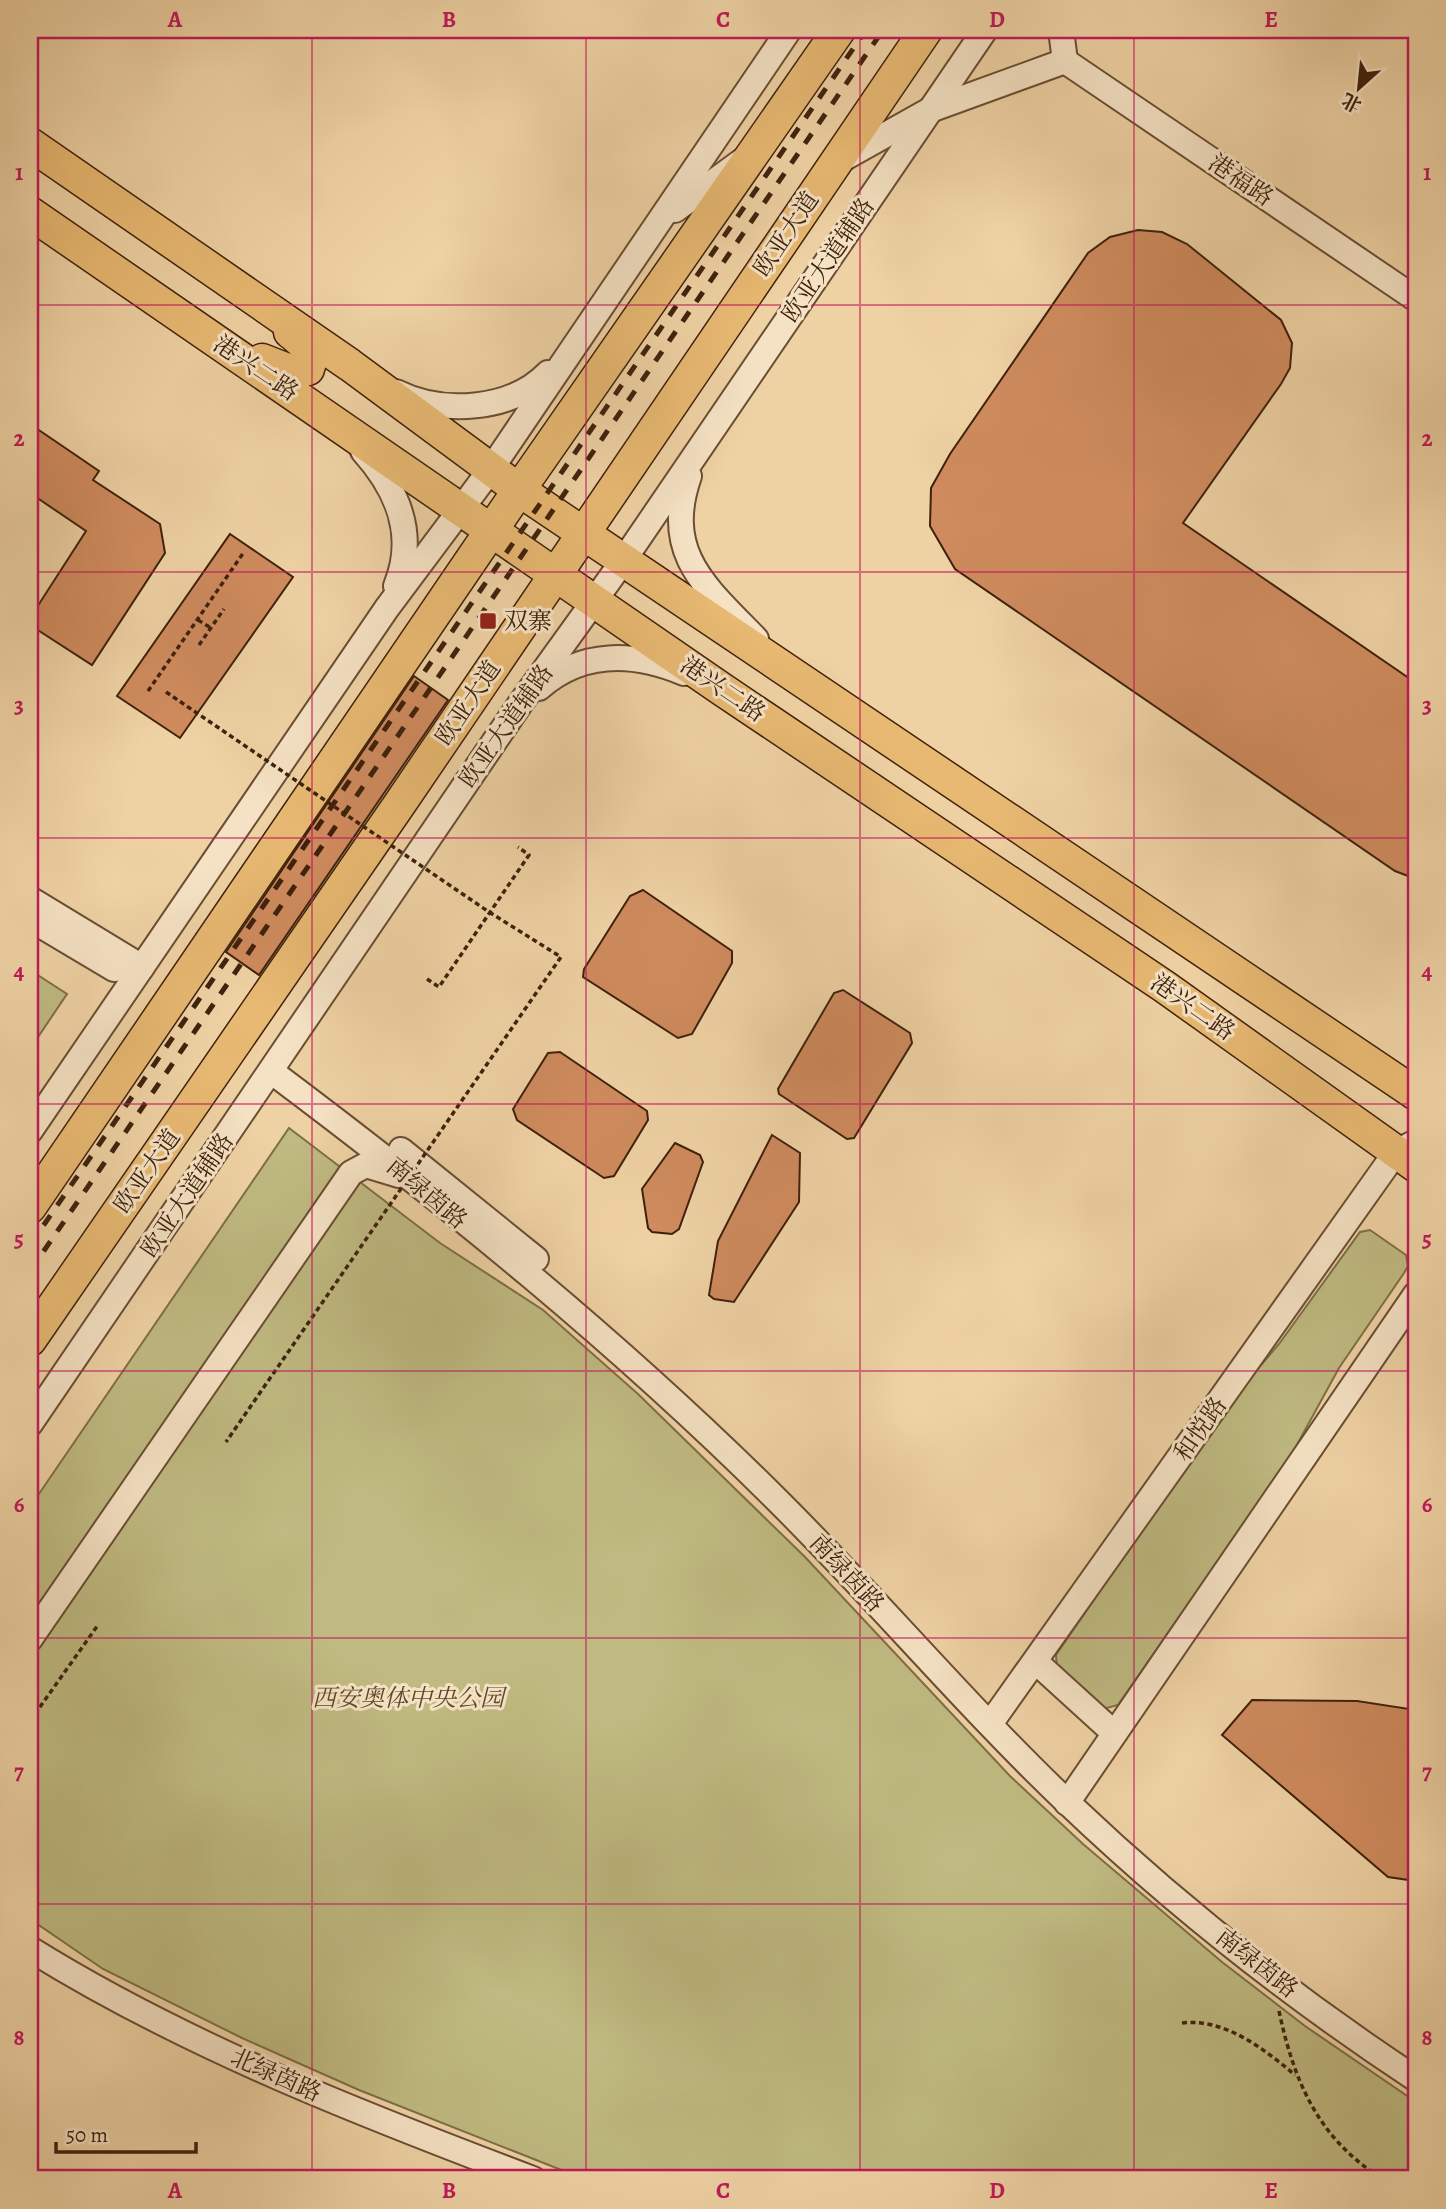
<svg xmlns="http://www.w3.org/2000/svg" width="1446" height="2209" viewBox="0 0 1446 2209" font-family="Alegreya,'Noto Serif SC',serif">
<rect width="100%" height="100%" fill="#efd2a4"/>
<filter id="stains"><feTurbulence type="fractalNoise" baseFrequency=".00286" numOctaves="4"/><feColorMatrix values="0 0 0 0 .2 0 0 0 0 .09 0 0 0 0 .02 0 0 0 .5 -.17"/></filter>
<radialGradient id="worn" r=".72"><stop offset=".6" stop-color="#630" stop-opacity="0"/><stop offset="1" stop-color="#630" stop-opacity=".3"/></radialGradient>
<g fill="#bfba81" stroke="#7e6e46" stroke-width="2">
<path d="M30,970L67,994L30,1049Z"/>
<path d="M289,1128L440,1243L543,1310L638,1394L805,1557L1010,1776L1083,1844L1222,1962L1305,2026L1416,2102V2179H584L359,2090L242,2038L103,1969L30,1919V1507Z"/>
<path d="M1370,1230L1406,1255L1408,1266L1404,1273L1339,1368L1293,1452L1118,1705L1103,1709L1057,1668L1056,1655L1232,1399L1279,1344L1360,1232Z"/>
</g>
<g fill="#cf8b5e" stroke="#3e210c" stroke-width="2">
<path d="M1138,230L1162,232L1187,244L1281,320L1292,343L1290,368L1281,384L1183,523L1416,683V879L1395,871L955,569L930,526L931,488L950,454L1088,253L1110,237Z"/>
<path d="M30,424L99,471L93,480L160,524L165,553L92,665L30,625V618L86,531L30,493Z"/>
<path d="M230,534L293,577L180,738L117,696Z"/>
<path d="M414,676L448,700L259,975L226,952Z"/>
<path d="M643,890L732,951V963L692,1034L678,1038L583,977L584,969L630,896Z"/>
<path d="M843,990L910,1033L912,1043L854,1138L847,1139L779,1094L778,1089L834,993Z"/>
<path d="M560,1052L647,1111L648,1120L614,1176L604,1178L517,1120L513,1109L548,1053Z"/>
<path d="M772,1135L800,1153L799,1202L734,1302L714,1299L709,1295L718,1241Z"/>
<path d="M675,1143L700,1155L703,1162L679,1229L672,1234L652,1232L648,1228L642,1189Z"/>
<path d="M1252,1700L1357,1701L1416,1710V1881L1388,1877L1222,1735Z"/>
</g>
<g fill="none" stroke-linecap="round" stroke-linejoin="round">
<defs>
<g id="minor">
<path d="M1061,30L1065,61L1416,299"/>
<path d="M839,161L930,110L1065,61"/>
<path d="M675,210L742,161"/>
<path d="M396,392C442,415 511,411 548,373"/>
<path d="M363,451C398,490 417,535 396,586"/>
<path d="M689,476C662,554 706,587 756,639"/>
<path d="M539,688C582,650 634,652 684,673"/>
<path d="M30,899L142,967"/>
<path d="M30,919L114,969"/>
<path d="M272,1072C448,1204 619,1343 775,1498C875,1597 966,1706 1068,1803C1175,1905 1293,1998 1416,2079"/>
<path d="M30,1131L387,608L491,469L789,30"/>
<path d="M401,1150L536,1259"/>
<path d="M30,1424L520,704L623,561L985,30"/>
<path d="M30,1639L351,1173L366,1165L399,1175"/>
<path d="M1036,1662L1114,1733"/>
<path d="M990,1724L1396,1152L1416,1142"/>
<path d="M1067,1803L1416,1294"/>
<path d="M30,1949C186,2046 361,2114 533,2179"/>
</g>
<g id="major">
<path d="M30,144L350,365L519,490L1416,1094"/>
<path d="M30,213L723,690L1165,987L1416,1166"/>
<path d="M262,360L295,373L308,369C315,352 303,342 290,332"/>
<path d="M30,1207L519,490L839,30"/>
<path d="M30,1340L401,802L926,30"/>
</g>
</defs>
<use href="#minor" stroke="#6a4d32" stroke-width="28"/>
<use href="#major" stroke="#3e210c" stroke-width="35"/>
<g stroke="#3e210c" stroke-width="3.5" stroke-dasharray="5 3.5" stroke-linecap="butt">
<path d="M198,620L211,628"/>
<path d="M199,645L224,609"/>
<path d="M148,691L244,552"/>
<path d="M427,979L439,987L529,855L518,847"/>
<path d="M30,1721L98,1625"/>
<path d="M1279,2011C1294,2082 1319,2140 1383,2179"/>
<path d="M1182,2023C1225,2018 1264,2049 1295,2075"/>
<path d="M1291,2179L1310,2174L1363,2179"/>
</g>
<use href="#minor" stroke="#f5e2c4" stroke-width="24"/>
<use href="#major" stroke="#e8b972" stroke-width="32"/>
<g stroke="#3e210c" stroke-width="5" stroke-dasharray="12 12" stroke-linecap="butt">
<path d="M30,1245L866,30"/>
<path d="M30,1271L883,30"/>
</g>
<path stroke="#3e210c" stroke-width="3.5" stroke-dasharray="5 3.5" stroke-linecap="butt" d="M166,692L489,912L561,957L226,1442"/>
</g>
<path fill="none" stroke="#c2185b" stroke-width="2" stroke-opacity="0.55" d="M312,30V2179M586,30V2179M860,30V2179M1134,30V2179M30,305H1416M30,572H1416M30,838H1416M30,1104H1416M30,1371H1416M30,1638H1416M30,1904H1416"/>
<rect fill="#8f2418" stroke="#f5e2c4" stroke-width="2.5" x="479" y="612" width="18" height="18" rx="3.5"/>
<g text-anchor="middle" dominant-baseline="central" stroke-width="6" stroke-linejoin="round" paint-order="stroke">
<g font-size="24" fill="#3e210c" stroke="#f5e2c4">
<text transform="translate(1241 180) rotate(34)">港福路</text>
<text transform="translate(786 234) rotate(-56)">欧亚大道</text>
<text transform="translate(828 260) rotate(-56)">欧亚大道辅路</text>
<text transform="translate(256 368) rotate(34)">港兴二路</text>
<text transform="translate(723 689) rotate(34)">港兴二路</text>
<text transform="translate(468 703) rotate(-56)">欧亚大道</text>
<text transform="translate(506 726) rotate(-55)">欧亚大道辅路</text>
<text transform="translate(1193 1007) rotate(35)">港兴二路</text>
<text transform="translate(147 1171) rotate(-55)">欧亚大道</text>
<text transform="translate(427 1193) rotate(40)">南绿茵路</text>
<text transform="translate(187 1195) rotate(-56)">欧亚大道辅路</text>
<text transform="translate(1200 1429) rotate(-55)">和悦路</text>
<text transform="translate(847 1573) rotate(47)">南绿茵路</text>
<text transform="translate(1257 1963) rotate(38)">南绿茵路</text>
<text transform="translate(276 2075) rotate(24)">北绿茵路</text>
</g>
<g font-size="24" fill="#3e210c" stroke="#f5e2c4" text-anchor="start">
<text x="504" y="621">双寨</text>
</g>
<g font-size="24" font-style="italic" fill="#5e4729" stroke="#f5e2c4">
<text x="408" y="1698">西安奥体中央公园</text>
</g>
</g>
<rect width="1446" height="2209" fill="none" stroke="#efd2a4" stroke-width="77"/>
<g transform="translate(1359 88) rotate(207)" stroke="#f5e2c4" stroke-width="5" paint-order="stroke">
<path d="M0-5L12 26L0 18L-12 26Z" fill="#3e210c"/>
<text y="-10" font-size="19" font-weight="bold" text-anchor="middle" fill="#3e210c">北</text>
</g>
<path d="M56 2142v10h140v-10" fill="none" stroke="#3e210c" stroke-width="3.5"/>
<text x="66" y="2142" font-size="21" fill="#3e210c" stroke="#f5e2c4" stroke-width="5" paint-order="stroke">50 m</text>
<rect x="38" y="38" width="1370" height="2132" fill="none" stroke="#c2185b" stroke-width="2.5"/>
<g font-size="23" text-anchor="middle" font-weight="bold" fill="#c2185b">
<text x="175" y="27">A</text>
<text x="449" y="27">B</text>
<text x="723" y="27">C</text>
<text x="997" y="27">D</text>
<text x="1271" y="27">E</text>
<text x="19" y="180">1</text>
<text x="1427" y="180">1</text>
<text x="19" y="446">2</text>
<text x="1427" y="446">2</text>
<text x="19" y="713">3</text>
<text x="1427" y="713">3</text>
<text x="19" y="979">4</text>
<text x="1427" y="979">4</text>
<text x="19" y="1246">5</text>
<text x="1427" y="1246">5</text>
<text x="19" y="1512">6</text>
<text x="1427" y="1512">6</text>
<text x="19" y="1779">7</text>
<text x="1427" y="1779">7</text>
<text x="19" y="2045">8</text>
<text x="1427" y="2045">8</text>
<text x="175" y="2198">A</text>
<text x="449" y="2198">B</text>
<text x="723" y="2198">C</text>
<text x="997" y="2198">D</text>
<text x="1271" y="2198">E</text>
</g>
<rect width="100%" height="100%" filter="url(#stains)"/>
<rect width="100%" height="100%" fill="url(#worn)"/>
</svg>
